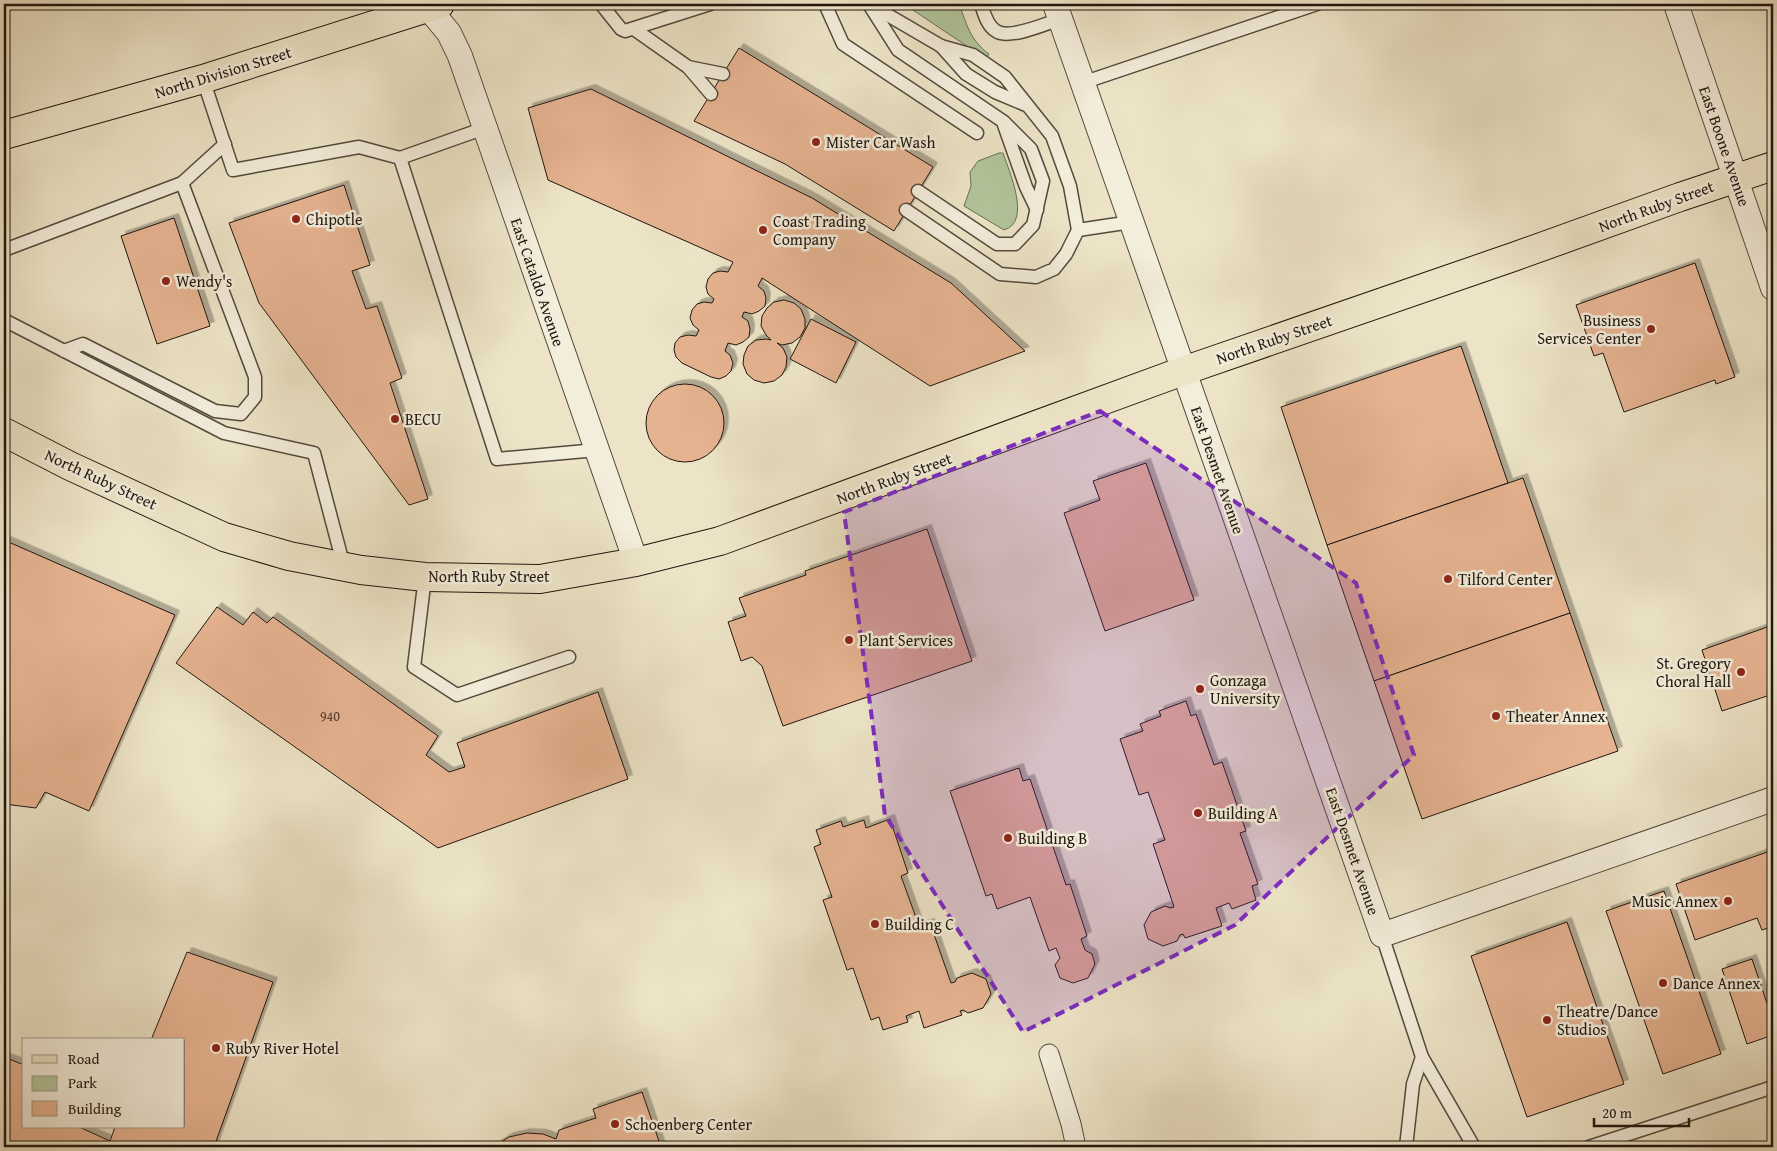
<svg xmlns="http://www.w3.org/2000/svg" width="1777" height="1151" viewBox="0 0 1777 1151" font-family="'Gentium Book Plus',serif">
<defs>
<filter id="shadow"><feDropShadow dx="4.5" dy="-4.5" stdDeviation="0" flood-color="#0004"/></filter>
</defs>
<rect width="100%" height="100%" fill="#ede4c7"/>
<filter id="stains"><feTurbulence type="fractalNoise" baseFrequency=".004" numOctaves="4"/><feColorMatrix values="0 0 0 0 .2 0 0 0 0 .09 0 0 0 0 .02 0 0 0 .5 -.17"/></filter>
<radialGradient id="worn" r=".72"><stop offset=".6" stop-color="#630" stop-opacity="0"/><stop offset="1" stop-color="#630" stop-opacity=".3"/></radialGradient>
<g fill="#b2c59b" stroke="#696e55">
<path d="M904,4H959C967,25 970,40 989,54L986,59Z"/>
<path d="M999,153H1003C1009,171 1032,222 1004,230L964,206L971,186L970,172L978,161Z"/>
</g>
<g fill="#e6b391" stroke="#20160f" filter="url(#shadow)">
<path d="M739,48L933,167L894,231L785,164L694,121Z"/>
<path d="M591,89L812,198L951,283L1025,351L930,386L762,278L758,286L764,291L766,298L765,306L759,311L752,314L744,312L742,317L748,321L750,329L749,337L743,342L736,345L728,343L725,351L730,355L733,363L731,371L726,376L719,379L711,377L682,363L676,357L674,350L675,343L680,337L688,335L696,336L699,330L693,325L690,318L692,310L697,304L704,302L712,303L714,299L708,294L706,287L708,279L713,273L720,271L728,272L733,262L548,180L528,108Z"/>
<path d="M344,185L370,265L352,271L366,309L377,306L402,378L390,383L428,499L409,505L259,303L229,223Z"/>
<path d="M174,218L210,326L157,344L121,236Z"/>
<path d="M1695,263L1735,377L1716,384L1715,380L1624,412L1603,353L1594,356L1576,305Z"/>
<path d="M784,300L794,303L801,309L805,319V328L800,337L792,343L782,345L777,343L783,348L787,357L786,367L782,375L774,381L764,383L754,380L747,374L743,364L744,355L748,346L756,340L766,339L771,340L766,335L761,326L762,316L767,308L774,302Z"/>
<path d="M811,319L856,342L836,383L790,359Z"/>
<path d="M1461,346L1508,483L1327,545L1281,407Z"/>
<circle cx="685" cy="423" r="39"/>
<path d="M1146,463L1194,600L1105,631L1064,513L1100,500L1093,481Z"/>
<path d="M1523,478L1570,613L1374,681L1327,545Z"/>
<path d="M927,529L972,661L783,726L762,666L752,657L741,661L728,622L746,616L739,598L806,575L805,571Z"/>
<path d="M4,540L175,615L89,811L45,792L36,808L4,804Z"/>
<path d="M217,607L243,625L253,612L267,623L273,617L438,736L426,755L449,772L465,767L457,743L598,692L628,779L438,848L176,663Z"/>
<path d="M1570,613L1618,751L1422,819L1374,681Z"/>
<path d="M1773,625V694L1722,711L1702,650Z"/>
<path d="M1186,701L1191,716L1196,714L1214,765L1222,762L1246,831L1240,833L1258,884L1252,886L1256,900L1232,909L1229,903L1216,908L1222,926L1185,938L1183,934L1180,935L1177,941L1163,946L1148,939L1144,925L1151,912L1165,906L1170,908L1174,907L1153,844L1165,840L1148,792L1139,795L1120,739L1143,731L1140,724L1161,716L1159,711Z"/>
<path d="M1019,768L1023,781L1030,779L1066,885L1070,884L1087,936L1081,939L1085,950L1092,954L1095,964L1088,978L1073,983L1060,978L1055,965L1060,958L1056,948L1049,951L1030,897L997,909L992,894L986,896L950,791Z"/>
<path d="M890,819L908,873L901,876L919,926L930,923L951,983L955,982L957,978L972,973L986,979L991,994L983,1008L968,1013L963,1010L960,1011L962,1015L924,1028L919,1011L906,1016L908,1022L883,1030L879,1017L871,1020L853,968L847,970L823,900L832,897L814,847L821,844L816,830L841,821L843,827L864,820L866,828Z"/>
<path d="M1773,850V926L1762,930L1757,918L1695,940L1676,884Z"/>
<path d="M1664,891L1721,1054L1663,1074L1606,911Z"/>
<path d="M1567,922L1624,1084L1527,1117L1471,956Z"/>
<path d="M187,952L273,982L214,1147H4V1057L24,1065V1127H79L110,1141L115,1127H184V1040H151Z"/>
<path d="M1752,959L1773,1021V1035L1747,1044L1722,969Z"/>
<path d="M642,1092L661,1147H493L509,1137L527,1133L543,1134L556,1139L559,1130L596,1118L593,1109Z"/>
</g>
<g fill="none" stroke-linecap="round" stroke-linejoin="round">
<defs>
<g id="service">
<path d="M601,4L621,29L625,31L710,4"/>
<path d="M825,4L843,44L977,133"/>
<path d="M869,4L941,46L973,55L1005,77L1052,136L1070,186L1078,230L1066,254L1054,269L1036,277L1000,274L906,210"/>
<path d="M981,4C984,13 987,26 996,31C1009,40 1045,24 1060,19"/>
<path d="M870,6L898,50L1004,122L1031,149L1043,181L1033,225L1015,244H997L918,191"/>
<path d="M634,29L688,67L711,94"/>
<path d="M941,46L966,74L995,92L1026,105"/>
<path d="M688,67L723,74"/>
<path d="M203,79L233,170L359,147L400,158L497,459L597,450"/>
<path d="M1082,83L1317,4"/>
<path d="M1004,125L1026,187L1037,210"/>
<path d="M400,158L485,128"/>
<path d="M1078,230L1131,222"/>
<path d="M4,250L182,183L225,144"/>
<path d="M4,320L224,433L314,453L344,567"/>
<path d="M64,351L83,344L215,411L241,414L255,397V377L182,183"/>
<path d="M425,577L414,667L457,695L569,657"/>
<path d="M1382,935L1422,1057L1474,1147"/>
<path d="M1406,1147L1413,1084L1422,1057"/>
<path d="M1589,1147L1773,1087"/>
</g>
<path id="pedestrian" d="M1049,1054L1071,1124L1076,1147"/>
<g id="minor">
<path d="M425,4L449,33L460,56L636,562"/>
<path d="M1055,4L1382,935L1773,799"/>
<path d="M1676,4L1773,288"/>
</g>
<g id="primary">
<path d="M4,135L203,79L440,4"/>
<path d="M4,432L70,466L224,537L289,556L361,570L425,577L540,579L636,562L720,541L1183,371L1516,256L1680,197L1773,166"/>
</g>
</defs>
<use href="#service" stroke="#534a3d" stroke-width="15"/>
<use href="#pedestrian" stroke="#534a3d" stroke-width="21"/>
<use href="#minor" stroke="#534a3d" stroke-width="26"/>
<use href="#primary" stroke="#20160f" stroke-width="30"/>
<use href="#service" stroke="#f3eddb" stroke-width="12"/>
<use href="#pedestrian" stroke="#f3eddb" stroke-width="19"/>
<use href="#minor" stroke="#f3eddb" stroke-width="24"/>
<use href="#primary" stroke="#ede4c7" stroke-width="28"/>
</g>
<path fill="#7b2cbf" fill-opacity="0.2" stroke="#7b2cbf" stroke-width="4" stroke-dasharray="10 6" stroke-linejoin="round" d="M1100,411L1356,583L1414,755L1235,925L1023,1032L885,815L844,512Z"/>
<g fill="#8f2418" stroke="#f3eddb" stroke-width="2">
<circle cx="816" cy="142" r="5"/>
<circle cx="296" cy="219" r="5"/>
<circle cx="763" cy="230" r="5"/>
<circle cx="166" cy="281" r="5"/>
<circle cx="1651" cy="329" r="5"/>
<circle cx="395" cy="419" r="5"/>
<circle cx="1448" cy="579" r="5"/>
<circle cx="849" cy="640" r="5"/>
<circle cx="1741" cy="672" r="5"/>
<circle cx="1200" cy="689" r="5"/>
<circle cx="1496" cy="716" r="5"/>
<circle cx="1198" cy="813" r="5"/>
<circle cx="1008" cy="838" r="5"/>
<circle cx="1728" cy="901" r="5"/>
<circle cx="875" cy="924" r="5"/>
<circle cx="1663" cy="983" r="5"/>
<circle cx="1547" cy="1020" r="5"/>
<circle cx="216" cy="1048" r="5"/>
<circle cx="615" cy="1124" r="5"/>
</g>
<g text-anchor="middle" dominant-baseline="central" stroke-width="5" stroke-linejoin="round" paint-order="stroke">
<g font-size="14" fill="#523d30">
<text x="330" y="716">940</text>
</g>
<g font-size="16" fill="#20160f" stroke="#f3eddb">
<text transform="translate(223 72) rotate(-17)">North Division Street</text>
<text transform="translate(1725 146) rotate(71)">East Boone Avenue</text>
<text transform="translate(1656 206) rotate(-20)">North Ruby Street</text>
<text transform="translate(538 282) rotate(71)">East Cataldo Avenue</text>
<text transform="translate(1274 339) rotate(-19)">North Ruby Street</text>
<text transform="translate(1218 470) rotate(71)">East Desmet Avenue</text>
<text transform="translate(894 478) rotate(-20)">North Ruby Street</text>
<text transform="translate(101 479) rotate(25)">North Ruby Street</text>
<text x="489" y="576">North Ruby Street</text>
<text transform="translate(1353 851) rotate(71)">East Desmet Avenue</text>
</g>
<g font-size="16" fill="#20160f" stroke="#f3eddb" text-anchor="start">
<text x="826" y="142">Mister Car Wash</text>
<text x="306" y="219">Chipotle</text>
<text x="773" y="221">Coast Trading<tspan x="773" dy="18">Company</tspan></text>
<text x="176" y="281">Wendy's</text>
<text x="1641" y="320" text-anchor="end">Business<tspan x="1641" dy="18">Services Center</tspan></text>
<text x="405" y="419">BECU</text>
<text x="1458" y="579">Tilford Center</text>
<text x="859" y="640">Plant Services</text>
<text x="1731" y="663" text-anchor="end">St. Gregory<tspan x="1731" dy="18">Choral Hall</tspan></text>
<text x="1210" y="680">Gonzaga<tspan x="1210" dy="18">University</tspan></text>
<text x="1506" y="716">Theater Annex</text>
<text x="1208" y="813">Building A</text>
<text x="1018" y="838">Building B</text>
<text x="1718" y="901" text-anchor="end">Music Annex</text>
<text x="885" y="924">Building C</text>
<text x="1673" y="983">Dance Annex</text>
<text x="1557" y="1011">Theatre/Dance<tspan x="1557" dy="18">Studios</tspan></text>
<text x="226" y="1048">Ruby River Hotel</text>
<text x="625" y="1124">Schoenberg Center</text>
</g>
</g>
<rect width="1777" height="1151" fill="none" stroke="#ede4c7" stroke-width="20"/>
<rect x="5" y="5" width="1767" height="1141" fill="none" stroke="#20160f" stroke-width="2.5"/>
<rect x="10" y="10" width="1757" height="1131" fill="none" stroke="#20160f"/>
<rect x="22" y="1038" width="162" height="90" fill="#f3eddb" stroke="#9f9789"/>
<rect x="32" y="1055" width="25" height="8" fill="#ede4c7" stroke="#9f9789"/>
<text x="68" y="1064" font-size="15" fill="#20160f">Road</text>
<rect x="32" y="1076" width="25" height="15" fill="#b2c59b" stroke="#9f9789"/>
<text x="68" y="1088" font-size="15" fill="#20160f">Park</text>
<rect x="32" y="1101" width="25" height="15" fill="#e6b391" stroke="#9f9789"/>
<text x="68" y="1114" font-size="15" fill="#20160f">Building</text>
<path d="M1594 1118v8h95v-8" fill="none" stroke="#20160f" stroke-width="2.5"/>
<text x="1602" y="1118" font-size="15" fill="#20160f" stroke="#f3eddb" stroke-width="4" paint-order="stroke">20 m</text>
<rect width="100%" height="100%" filter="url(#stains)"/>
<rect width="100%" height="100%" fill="url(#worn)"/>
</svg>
